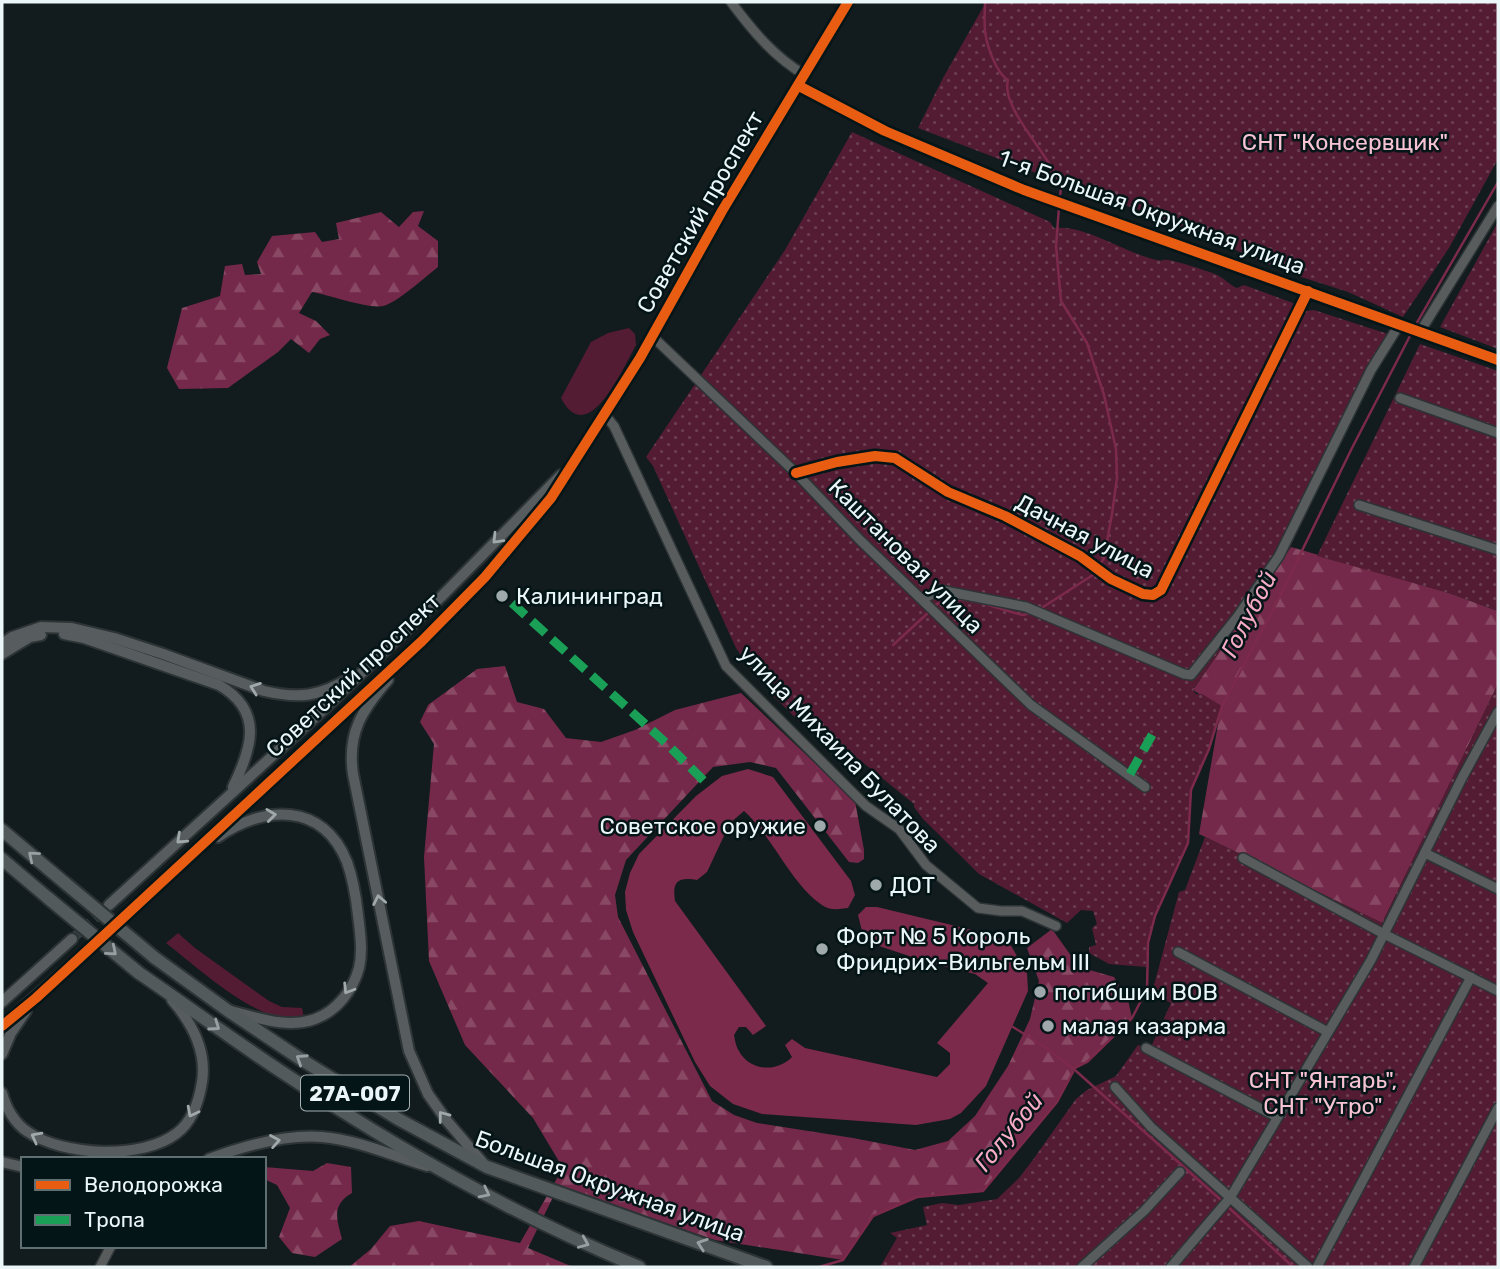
<svg xmlns="http://www.w3.org/2000/svg" width="1500" height="1269" viewBox="0 0 1500 1269" font-family="Rubik,sans-serif">
<defs>
<pattern id="forest-firs" width="22" height="20" patternUnits="userSpaceOnUse" patternTransform="scale(1.75)"><rect width="22" height="20" fill="#75294a"/><path d="M5 1l3.5 6h-7zM16 11l3.5 6h-7z" fill="#894965"/></pattern>
<pattern id="park-dots" width="8" height="8" patternUnits="userSpaceOnUse" patternTransform="scale(1.75)"><rect width="8" height="8" fill="#531c33"/><path d="M2 2h.1M6 6h.1" fill="none" stroke="#6c3e51" stroke-width="1.8" stroke-linecap="round"/></pattern>
</defs>
<rect width="100%" height="100%" fill="#121b1d"/>
<g fill="#531c33">
<path d="M629,328L635,334L636,345C623,368 588,450 561,398L591,342L608,333Z"/>
<path d="M178,933L195,948L269,1001L282,1007L302,1008L304,1018C296,1018 288,1019 282,1018C243,1010 197,967 166,943Z"/>
</g>
<g fill="url(#forest-firs)">
<path d="M424,211L418,226L438,241V267C426,276 397,303 383,306C367,309 330,295 312,292L299,313L316,321L330,335L320,339L309,353L291,339L278,352L228,388L179,389L167,368L182,308L220,296L225,266L242,264L245,275L261,274L257,262L272,236L315,232L322,242L339,239L336,223L381,212L399,227L413,212Z"/>
<path d="M1291,547L1449,593L1498,611V684L1382,923L1199,834L1221,707L1193,690Z"/>
<path d="M505,666L517,702L544,709L566,738L601,742L635,730L675,710L741,693L855,801L864,850V859L858,863L849,862L776,768L750,762L713,767L626,860L615,895L618,917L712,1101L734,1115L757,1123L853,1138L915,1150L948,1141L975,1116L1008,1066L1030,1019L1039,981L1027,948L1052,929L1079,967L1114,977L1128,1000L1132,1018L1087,1062L1075,1068L1057,1102L983,1191L917,1197L874,1216L843,1260L715,1240L558,1187L528,1248L573,1267H349L371,1249L390,1226L419,1221L520,1243L563,1168L533,1118L465,1045L429,961L424,857L434,744L420,722L428,705L477,669Z"/>
<path d="M327,1163L351,1167L352,1193C331,1205 337,1219 342,1239L315,1257L292,1253L279,1237L290,1208L277,1185L264,1179V1167L313,1171Z"/>
</g>
<g fill="url(#park-dots)">
<path d="M986,2H1498V159L1449,248L1403,317L1348,292L1289,273L1152,214L1099,197L1071,181L1046,177L918,128L943,78Z"/>
<path d="M852,132L1050,222L1054,228C1085,224 1127,254 1157,260C1167,262 1158,259 1168,260C1180,262 1204,270 1215,274C1225,278 1229,285 1237,288L1244,285L1301,306L1305,311L1314,310L1391,335L1290,547L1193,690L1196,694H1202L1222,706L1209,749L1191,790L1188,843L1155,916L1148,943L1146,967L1109,964L1089,953V947L1096,945L1092,928L1097,924L1093,911L1081,910L1067,923L979,874L923,819L914,807V804L807,717L801,723L769,692L773,687L749,667L736,648L653,466L646,457L785,250Z"/>
<path d="M1498,222V349L1440,327Z"/>
<path d="M1420,344L1498,371V611L1449,593L1317,556Z"/>
<path d="M1498,684V1267H880L897,1238L890,1233L927,1225L923,1207L942,1203L959,1205L997,1199L1019,1178L1032,1161L1076,1099L1087,1090L1116,1076L1138,1045L1150,1049L1171,1003L1154,994L1153,989L1179,892L1185,890L1205,837L1382,923Z"/>
</g>
<path fill="#7c2a4c" d="M748,769L773,777L851,881L855,895L848,908C839,909 830,911 822,905C791,884 773,837 744,811L730,823L707,872L697,880C678,877 672,881 675,901L766,1026L753,1035L746,1027H739L734,1035C735,1040 736,1047 739,1051C750,1072 778,1072 792,1057L785,1045L792,1039L805,1048L937,1077L950,1064V1053L937,1043L988,983L975,974L930,963L873,944L862,931L858,915L866,907H877L989,934L1010,944L1027,973L1028,991L986,1086L961,1113L950,1119L916,1125L762,1114L733,1104L710,1086L695,1062L633,932L626,910L625,892L630,873L639,854L696,796L722,776Z"/>
<g fill="none" stroke-linecap="round" stroke-linejoin="round">
<g stroke="#7c2a4c" stroke-width="2.5">
<path d="M985,2C985,11 984,21 985,30C986,44 996,73 1008,80C1000,108 1051,156 1060,184C1062,189 1060,195 1059,200"/>
<path d="M1059,207L1056,246L1061,301L1087,343L1104,395L1116,449L1117,478L1112,514L1104,558L1099,567"/>
<path d="M1415,326L1498,182"/>
<path d="M933,607C954,588 999,610 1023,615L1030,613"/>
<path d="M1040,609L1096,573"/>
<path d="M893,645L929,612"/>
<path d="M1013,1027L1048,1049L1076,1071L1222,1201"/>
<path d="M1075,1068L1087,1062L1132,1018L1147,989L1148,943L1155,916L1188,843L1191,790L1209,749L1222,706L1278,600L1352,448L1412,332"/>
<path d="M1227,1206L1293,1267"/>
<path d="M819,1267L843,1260L873,1216L917,1197L983,1191L1057,1102L1073,1072"/>
</g>
<g stroke="#333c3e" stroke-width="10" stroke-dasharray="10 5" stroke-linecap="butt">
<path d="M72,939L105,909"/>
<path d="M87,951L121,920"/>
</g>
<defs>
<g id="minor">
<path d="M731,2C752,30 774,57 805,75"/>
<path d="M799,86L885,131L1024,190L1498,360"/>
<path d="M1420,332L1498,206"/>
<path d="M653,337L796,473L860,540L1031,705L1145,787"/>
<path d="M1400,398L1498,433"/>
<path d="M605,415L614,426L726,666L866,806L899,829L926,865L978,908L1001,911H1022L1056,926"/>
<path d="M796,473L837,462L875,456L895,458L948,492L1005,516L1080,556L1111,579L1143,594L1153,595L1161,590L1308,291"/>
<path d="M1359,505L1498,550"/>
<path d="M923,599L940,590L1026,607L1184,674L1191,675L1238,616L1279,556L1371,370L1399,325"/>
<path d="M1425,853L1498,889"/>
<path d="M1243,858L1384,934L1498,991"/>
<path d="M1178,952L1328,1032"/>
<path d="M1146,1048L1277,1117"/>
<path d="M1115,1087L1151,1127L1308,1267"/>
<path d="M100,1267L111,1246"/>
<path d="M1082,1267L1144,1211L1180,1172"/>
<path d="M1171,1267L1230,1198L1371,960L1462,778L1498,712"/>
<path d="M1317,1267L1471,977"/>
<path d="M1414,1267L1498,1108"/>
</g>
<g id="major">
<path d="M64,634L84,638L219,685C264,711 252,748 233,787"/>
<path d="M2,644L12,637L41,627L72,628L114,638L163,654L264,691C299,699 320,697 351,677"/>
<path d="M2,654L30,637L41,635"/>
<path d="M388,680C362,710 347,733 353,774L409,1051L428,1094L447,1121L483,1163"/>
<path d="M218,837C264,805 323,802 347,862C353,879 356,897 358,915C360,932 363,951 359,968C353,990 337,1011 315,1019C287,1029 259,1018 231,1011"/>
<path d="M109,905L325,708L441,597L561,475"/>
<path d="M124,917L422,641L485,577L551,498L640,358L722,211L848,2"/>
<path d="M2,1002L72,939"/>
<path d="M2,1026L87,951"/>
<path d="M2,1054L11,1033L26,1011"/>
<path d="M2,1093C6,1108 15,1124 28,1132C63,1156 143,1160 177,1133C193,1121 199,1101 202,1082C207,1050 192,1023 172,1000"/>
<path d="M209,1159C244,1146 285,1134 322,1137C358,1140 393,1156 427,1166"/>
<path d="M2,1162L23,1167"/>
</g>
<g id="highway">
<path d="M2,830L65,883"/>
<path d="M2,859L48,898"/>
<path d="M155,958L227,1010L302,1060L398,1119L487,1167L766,1267"/>
<path d="M139,973C189,1007 237,1043 288,1076C399,1150 516,1216 639,1267"/>
</g>
</defs>
<use href="#minor" stroke="#2d3436" stroke-width="12"/>
<use href="#major" stroke="#2d3436" stroke-width="14"/>
<use href="#highway" stroke="#2d3436" stroke-width="16"/>
<use href="#minor" stroke="#585c5d" stroke-width="9"/>
<use href="#major" stroke="#575c5e" stroke-width="10"/>
<use href="#highway" stroke="#535a5b" stroke-width="12"/>
<defs>
<g id="highway-bridge">
<path d="M65,883L155,958"/>
<path d="M48,898L139,973"/>
</g>
</defs>
<use href="#highway-bridge" stroke="#2d3436" stroke-width="16" stroke-linecap="butt"/>
<use href="#highway-bridge" stroke="#535a5b" stroke-width="12"/>
<g stroke="#1a9f57" stroke-width="9" stroke-dasharray="18 9" stroke-linecap="butt">
<path d="M512,603L666,743L704,781"/>
<path d="M1130,774L1156,728"/>
</g>
<defs>
<g id="cycleway">
<path d="M799,86L885,131L1024,190L1498,360"/>
<path d="M796,473L837,462L875,456L895,458L948,492L1005,516L1080,556L1111,579L1143,594L1153,595L1161,590L1308,291"/>
<path d="M2,1026L36,998L124,917L422,641L485,577L551,498L640,358L722,211L848,2"/>
</g>
</defs>
<use href="#cycleway" stroke="#041518" stroke-width="15"/>
<use href="#cycleway" stroke="#e95d12" stroke-width="10"/>
</g>
<defs><path id="oneway-chevron" d="M-2-3.5L2.5 0L-2 3.5" fill="none" stroke-width="1.6" stroke-linecap="round" stroke-linejoin="round" transform="scale(1.75)"/></defs>
<g stroke="#a1a9ab">
<use href="#oneway-chevron" transform="translate(497 539) rotate(134)"/>
<use href="#oneway-chevron" transform="translate(255 688) rotate(-160)"/>
<use href="#oneway-chevron" transform="translate(271 815) rotate(-7)"/>
<use href="#oneway-chevron" transform="translate(181 839) rotate(137)"/>
<use href="#oneway-chevron" transform="translate(379 900) rotate(-101)"/>
<use href="#oneway-chevron" transform="translate(348 989) rotate(122)"/>
<use href="#oneway-chevron" transform="translate(192 1112) rotate(117)"/>
<use href="#oneway-chevron" transform="translate(443 1116) rotate(-127)"/>
<use href="#oneway-chevron" transform="translate(36 1137) rotate(-152)"/>
<use href="#oneway-chevron" transform="translate(275 1141) rotate(-10)"/>
</g>
<g stroke="#97a0a2">
<use href="#oneway-chevron" transform="translate(33 856) rotate(-140)"/>
<use href="#oneway-chevron" transform="translate(112 951) rotate(40)"/>
<use href="#oneway-chevron" transform="translate(215 1026) rotate(35)"/>
<use href="#oneway-chevron" transform="translate(301 1059) rotate(-147)"/>
<use href="#oneway-chevron" transform="translate(485 1193) rotate(27)"/>
<use href="#oneway-chevron" transform="translate(584 1243) rotate(23)"/>
<use href="#oneway-chevron" transform="translate(702 1244) rotate(-161)"/>
</g>
<g fill="#9fa9ab" stroke="#041518" stroke-width="2.5">
<circle cx="502" cy="596" r="7"/>
<circle cx="820" cy="826" r="7"/>
<circle cx="876" cy="885" r="7"/>
<circle cx="822" cy="949" r="7"/>
<circle cx="1040" cy="992" r="7"/>
<circle cx="1048" cy="1026" r="7"/>
</g>
<g text-anchor="middle" dominant-baseline="central" stroke-width="5" stroke-linejoin="round" paint-order="stroke">
<rect fill="#041518" stroke="#a6b2b5" stroke-width="2" x="301" y="1075.5" width="108" height="35" rx="5"/>
<g font-size="21" font-weight="bold" fill="#ebf6f8">
<text x="355" y="1093">27А-007</text>
</g>
<g font-size="23" fill="#f7c3d3" stroke="#041518">
<text x="1345" y="142">СНТ "Консервщик"</text>
<text x="1323" y="1080">СНТ "Янтарь",<tspan x="1323" dy="26">СНТ "Утро"</tspan></text>
</g>
<g font-size="23" fill="#ebf6f8" stroke="#041518">
<text transform="translate(700 212) rotate(-60)">Советский проспект</text>
<text transform="translate(1152 212) rotate(20)">1-я Большая Окружная улица</text>
<text transform="translate(1085 536) rotate(28)">Дачная улица</text>
<text transform="translate(906 556) rotate(45)">Каштановая улица</text>
<text transform="translate(353 675) rotate(-43)">Советский проспект</text>
<text transform="translate(840 749) rotate(46)">улица Михаила Булатова</text>
<text transform="translate(610 1186) rotate(20)">Большая Окружная улица</text>
</g>
<g font-size="23" fill="#ebf6f8" stroke="#041518" text-anchor="start">
<text x="516" y="596">Калининград</text>
<text x="806" y="826" text-anchor="end">Советское оружие</text>
<text x="890" y="885">ДОТ</text>
<text x="836" y="936">Форт № 5 Король<tspan x="836" dy="26">Фридрих-Вильгельм III</tspan></text>
<text x="1054" y="992">погибшим ВОВ</text>
<text x="1062" y="1026">малая казарма</text>
</g>
<g font-size="24" font-style="italic" fill="#f7aac3" stroke="#041518">
<text transform="translate(1249 614) rotate(-63)">Голубой</text>
<text transform="translate(1009 1132) rotate(-51)">Голубой</text>
</g>
</g>
<rect width="1500" height="1269" fill="none" stroke="#ebf6f8" stroke-width="7"/>
<rect x="21" y="1157" width="245" height="91" fill="#041518" stroke="#606f72" stroke-width="2"/>
<rect x="35" y="1180" width="35" height="10" fill="#e95d12" stroke="#606f72" stroke-width="2"/>
<text x="84" y="1192" font-size="21" fill="#ebf6f8">Велодорожка</text>
<rect x="35" y="1215" width="35" height="10" fill="#1a9f57" stroke="#606f72" stroke-width="2"/>
<text x="84" y="1227" font-size="21" fill="#ebf6f8">Тропа</text>
</svg>
